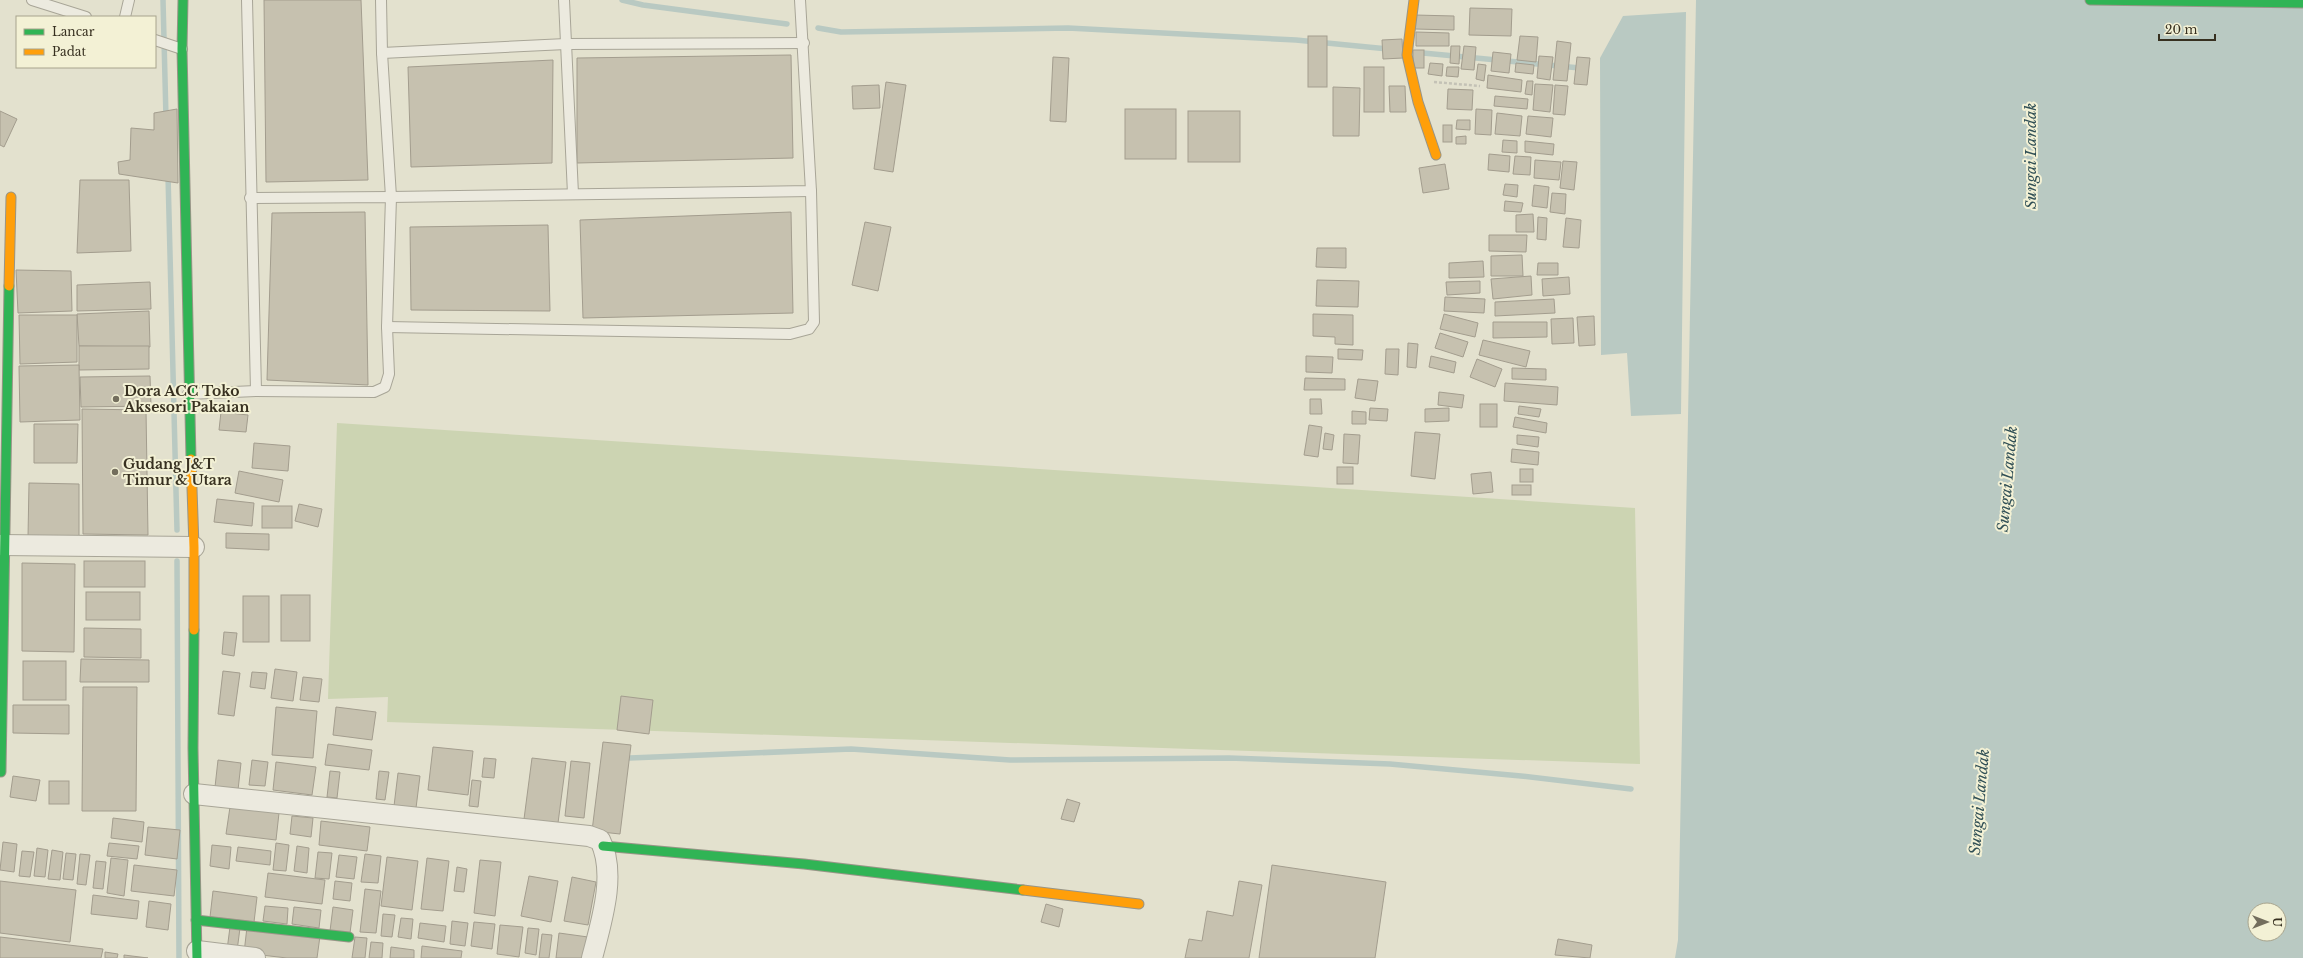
<svg xmlns="http://www.w3.org/2000/svg" width="2303" height="958" viewBox="0 0 2303 958" font-family="'Libre Baskerville',serif">
<rect width="100%" height="100%" fill="#e3e1ce"/>
<path fill="#ccd4b2" d="M337,423L1635,508L1640,764L387,722L388,697L328,699Z"/>
<g fill="#b9c9c2" fill-rule="evenodd">
<path d="M1696,0H2303V958H1675L1678,940ZM2255,910H2279V934H2255Z"/>
<path d="M1686,12L1681,414L1631,416L1627,353L1601,355L1600,58L1623,16Z"/>
</g>
<g fill="none" stroke-linecap="round" stroke-linejoin="round">
<g stroke="#b9c9c2" stroke-width="5.5">
<path d="M163,0L166,118"/>
<path d="M622,0L643,5L787,24"/>
<path d="M818,28L841,32L1068,28L1296,40L1388,49"/>
<path d="M1423,53L1580,68"/>
<path d="M168,175L177,530"/>
<path d="M177,561L179,958"/>
<path d="M630,758L851,749L1010,760L1229,758L1390,764L1521,776L1631,789"/>
</g>
</g>
<g fill="#c6c1af" stroke="#a39d8e">
<path d="M264,0H361L368,180L266,182Z"/>
<path d="M1470,8L1512,9L1511,36L1469,35Z"/>
<path d="M1415,15L1454,16V30L1415,29Z"/>
<path d="M1416,32L1449,33V46H1416Z"/>
<rect x="1308" y="36" width="19" height="51"/>
<path d="M1520,36L1538,37L1536,62L1517,60Z"/>
<path d="M1402,39L1403,58L1383,59L1382,40Z"/>
<path d="M1557,41L1571,43L1567,81L1553,80Z"/>
<path d="M1451,46H1460L1459,64L1450,63Z"/>
<path d="M1464,46L1476,47L1474,70L1461,69Z"/>
<rect x="1413" y="50" width="11" height="18"/>
<path d="M1493,52L1511,54L1509,73L1491,71Z"/>
<path d="M791,55L793,158L577,163V58Z"/>
<path d="M1539,56L1553,57L1550,80L1537,78Z"/>
<path d="M1053,57L1069,58L1066,122L1050,121Z"/>
<path d="M1577,57L1590,58L1587,85L1574,84Z"/>
<path d="M553,60L552,163L411,167L408,67Z"/>
<path d="M1430,63L1443,64L1442,76L1428,74Z"/>
<path d="M1516,63L1534,65L1533,74L1515,72Z"/>
<path d="M1478,64L1486,65L1484,81L1476,79Z"/>
<rect x="1364" y="67" width="20" height="45"/>
<path d="M1447,67H1459L1458,77L1446,76Z"/>
<path d="M1488,75L1522,80L1521,92L1487,88Z"/>
<path d="M1527,81H1533L1532,95L1525,94Z"/>
<path d="M886,82L906,85L893,172L874,169Z"/>
<path d="M1535,84L1553,85L1550,112L1533,110Z"/>
<path d="M879,85L880,108L853,109L852,86Z"/>
<path d="M1555,85L1568,86L1565,115L1553,114Z"/>
<path d="M1389,86H1405L1406,112H1390Z"/>
<path d="M1333,87L1360,88L1359,136H1333Z"/>
<path d="M1448,89L1473,90L1472,110L1447,109Z"/>
<path d="M1495,96L1528,99L1527,109L1494,106Z"/>
<path d="M177,109L178,183L119,174L118,162L130,160L131,128L154,130V113Z"/>
<rect x="1125" y="109" width="51" height="50"/>
<path d="M1476,109L1492,110L1491,135L1475,134Z"/>
<path d="M0,111L17,119L4,147L0,145Z"/>
<rect x="1188" y="111" width="52" height="51"/>
<path d="M1497,113L1522,116L1520,136L1495,134Z"/>
<path d="M1528,116L1553,118L1551,137L1526,134Z"/>
<path d="M1457,120H1470V130L1456,129Z"/>
<rect x="1443" y="125" width="9" height="17"/>
<path d="M1466,136V144H1456V137Z"/>
<path d="M1503,140L1517,141V153L1502,152Z"/>
<path d="M1525,141L1554,144L1553,155L1525,152Z"/>
<path d="M1489,154L1510,156L1509,172L1488,170Z"/>
<path d="M1515,156L1531,157L1530,175L1513,174Z"/>
<path d="M1535,160L1561,162L1559,180L1534,178Z"/>
<path d="M1563,161L1577,162L1574,190L1560,188Z"/>
<path d="M1445,164L1449,189L1423,193L1419,168Z"/>
<path d="M80,180H129L131,251L77,253Z"/>
<path d="M1505,184L1518,185L1517,197L1503,195Z"/>
<path d="M1534,185L1549,187L1547,208L1532,206Z"/>
<path d="M1552,193L1566,194L1565,214L1550,212Z"/>
<path d="M1505,201L1523,203L1521,212L1504,211Z"/>
<path d="M365,212L368,385L267,380L272,213Z"/>
<path d="M791,212L793,313L583,318L580,220Z"/>
<path d="M1533,214L1534,232H1516V215Z"/>
<path d="M1538,217L1547,218L1546,240L1537,239Z"/>
<path d="M1566,218L1581,220L1579,248L1563,247Z"/>
<path d="M865,222L891,227L878,291L852,285Z"/>
<path d="M548,225L550,311L411,310L410,227Z"/>
<path d="M1489,235H1527L1526,252L1489,251Z"/>
<path d="M1317,248H1346V268L1316,267Z"/>
<path d="M1522,255L1523,276H1491V256Z"/>
<path d="M1483,261L1484,277L1449,278V263Z"/>
<path d="M1538,263H1558V275H1537Z"/>
<path d="M16,270L71,271L72,311L18,313Z"/>
<path d="M1531,276L1532,295L1493,299L1491,279Z"/>
<path d="M1569,277L1570,294L1543,296L1542,279Z"/>
<path d="M1317,280L1359,281L1358,307L1316,306Z"/>
<path d="M1480,281V293L1447,295L1446,282Z"/>
<path d="M150,282L151,309L77,311V285Z"/>
<path d="M1445,297L1485,299L1484,313L1444,311Z"/>
<path d="M1554,299L1555,313L1495,316V302Z"/>
<path d="M149,311L150,347L79,346L77,314Z"/>
<path d="M1313,314L1353,315V345L1335,344V337L1313,336Z"/>
<path d="M1444,314L1478,323L1475,337L1440,329Z"/>
<path d="M19,315H77V362L20,364Z"/>
<path d="M1594,316L1595,345L1579,346L1577,317Z"/>
<path d="M1573,318L1574,343L1552,344L1551,319Z"/>
<path d="M1493,322H1547V337L1493,338Z"/>
<path d="M1440,333L1468,342L1463,357L1435,348Z"/>
<path d="M1483,340L1530,351L1526,367L1479,355Z"/>
<path d="M1408,343L1418,344L1416,368L1407,367Z"/>
<path d="M79,346H149V369L79,370Z"/>
<path d="M1338,349L1363,350L1362,360L1338,359Z"/>
<path d="M1386,349H1399L1398,375L1385,374Z"/>
<path d="M1306,356L1333,357L1332,373L1306,372Z"/>
<path d="M1431,356L1456,362L1454,373L1429,367Z"/>
<path d="M1477,359L1502,369L1495,387L1470,377Z"/>
<path d="M79,365L80,420L20,422L19,366Z"/>
<path d="M1512,368L1546,369V380L1512,379Z"/>
<path d="M150,376L151,406L81,407L80,377Z"/>
<path d="M1305,378L1345,379V390H1304Z"/>
<path d="M1358,379L1378,381L1375,401L1355,398Z"/>
<path d="M1505,383L1558,387L1557,405L1504,401Z"/>
<path d="M1439,392L1464,395L1462,408L1438,405Z"/>
<path d="M1310,399H1321L1322,414H1310Z"/>
<rect x="1480" y="404" width="17" height="23"/>
<path d="M1519,406L1541,409L1539,417L1518,414Z"/>
<path d="M1370,408L1388,409L1387,421L1369,420Z"/>
<path d="M1449,408V421L1425,422V409Z"/>
<path d="M82,409L146,410L148,535L83,534Z"/>
<path d="M1352,411L1366,412V424H1352Z"/>
<path d="M221,412L248,415L246,432L219,430Z"/>
<path d="M1515,417L1547,423L1546,433L1513,427Z"/>
<path d="M34,424H78L77,463H34Z"/>
<path d="M1309,425L1322,427L1318,457L1304,455Z"/>
<path d="M1415,432L1440,434L1435,479L1411,476Z"/>
<path d="M1325,433L1334,435L1332,450L1323,449Z"/>
<path d="M1344,434L1360,435L1358,464L1343,463Z"/>
<path d="M1517,435L1539,437L1538,447L1517,444Z"/>
<path d="M254,443L290,446L288,471L252,468Z"/>
<path d="M1512,449L1539,452L1538,465L1511,462Z"/>
<rect x="1337" y="467" width="16" height="17"/>
<rect x="1520" y="469" width="13" height="13"/>
<path d="M239,471L283,480L279,502L235,493Z"/>
<path d="M1491,472L1493,492L1473,494L1471,474Z"/>
<path d="M29,483L79,484V537H28Z"/>
<rect x="1512" y="485" width="19" height="10"/>
<path d="M217,499L254,503L252,526L214,522Z"/>
<path d="M299,504L322,509L318,527L295,521Z"/>
<rect x="262" y="506" width="30" height="22"/>
<path d="M226,533L269,534V550L226,548Z"/>
<rect x="84" y="561" width="61" height="26"/>
<path d="M22,563L75,564L74,652L22,651Z"/>
<rect x="86" y="592" width="54" height="28"/>
<rect x="281" y="595" width="29" height="46"/>
<rect x="243" y="596" width="26" height="46"/>
<path d="M84,628L141,629V658L84,657Z"/>
<path d="M224,632L237,633L234,656L222,654Z"/>
<path d="M81,659L149,660V682H80Z"/>
<rect x="23" y="661" width="43" height="39"/>
<path d="M275,669L297,672L293,701L271,698Z"/>
<path d="M223,671L240,673L234,716L218,714Z"/>
<path d="M252,672L267,673L265,689L250,687Z"/>
<path d="M303,677L322,679L319,702L300,700Z"/>
<path d="M83,687H137L136,811H82Z"/>
<path d="M621,696L653,700L649,734L617,730Z"/>
<path d="M13,705H69V734L13,733Z"/>
<path d="M276,707L317,711L313,758L272,755Z"/>
<path d="M336,707L376,712L372,740L333,735Z"/>
<path d="M603,742L631,745L620,834L592,831Z"/>
<path d="M328,744L372,750L369,770L325,765Z"/>
<path d="M433,747L473,751L468,795L428,790Z"/>
<path d="M484,758L496,759L494,778L482,777Z"/>
<path d="M532,758L566,762L558,823L524,819Z"/>
<path d="M218,760L241,763L238,790L215,787Z"/>
<path d="M252,760L268,762L265,786L249,785Z"/>
<path d="M571,761L590,763L584,818L565,816Z"/>
<path d="M276,762L316,767L312,795L273,790Z"/>
<path d="M330,771L340,772L337,798L327,797Z"/>
<path d="M379,771L389,772L385,800L376,799Z"/>
<path d="M398,773L420,776L416,808L394,806Z"/>
<path d="M13,776L40,780L36,801L10,797Z"/>
<path d="M472,780L481,781L478,807L469,806Z"/>
<rect x="49" y="781" width="20" height="23"/>
<path d="M1067,799L1080,803L1074,822L1061,819Z"/>
<path d="M230,807L279,813L276,840L226,834Z"/>
<path d="M292,816L313,818L311,837L290,834Z"/>
<path d="M113,818L144,822L142,842L111,838Z"/>
<path d="M321,821L370,827L367,851L319,845Z"/>
<path d="M148,827L180,830L177,859L145,855Z"/>
<path d="M3,842L17,844L14,872L0,870Z"/>
<path d="M109,843L139,846L137,859L107,856Z"/>
<path d="M276,843L289,845L286,871L273,870Z"/>
<path d="M212,845L231,847L229,869L210,866Z"/>
<path d="M297,846L309,848L307,873L294,871Z"/>
<path d="M238,847L271,851L270,865L236,861Z"/>
<path d="M37,848L48,850L45,877L34,876Z"/>
<path d="M52,850L63,852L60,880L48,879Z"/>
<path d="M22,851L34,852L30,877L19,876Z"/>
<path d="M318,852L332,853L329,879L315,878Z"/>
<path d="M66,853L76,854L73,880L63,879Z"/>
<path d="M80,854L90,855L86,885L77,884Z"/>
<path d="M365,854L381,856L378,883L361,882Z"/>
<path d="M339,855L357,857L354,879L336,877Z"/>
<path d="M387,857L418,861L412,910L381,906Z"/>
<path d="M111,858L128,860L124,896L107,893Z"/>
<path d="M427,858L449,861L443,911L421,909Z"/>
<path d="M480,860L501,862L495,916L474,913Z"/>
<path d="M96,861L106,862L103,889L93,888Z"/>
<path d="M134,865L177,870L174,896L131,891Z"/>
<path d="M1272,865L1386,882L1375,958H1259Z"/>
<path d="M457,867L467,869L464,892L454,891Z"/>
<path d="M268,873L325,880L322,904L265,897Z"/>
<path d="M529,876L558,881L551,922L521,916Z"/>
<path d="M572,877L596,882L588,925L564,921Z"/>
<path d="M0,881L76,890L70,942L0,933Z"/>
<path d="M335,881L352,883L350,901L333,899Z"/>
<path d="M1239,881L1262,885L1249,958H1185L1189,939L1202,941L1207,911L1233,916Z"/>
<path d="M365,889L381,891L376,933L360,932Z"/>
<path d="M213,891L257,897L254,922L210,917Z"/>
<path d="M93,895L139,901L137,919L91,914Z"/>
<path d="M149,901L171,904L168,930L146,927Z"/>
<path d="M1046,904L1063,909L1059,927L1041,922Z"/>
<path d="M265,906L288,908L287,924L263,921Z"/>
<path d="M294,907L321,910L319,928L292,924Z"/>
<path d="M333,907L353,910L350,933L330,931Z"/>
<path d="M383,914L395,915L392,937L381,936Z"/>
<path d="M401,918L413,919L411,939L398,937Z"/>
<path d="M452,921L468,923L465,946L450,944Z"/>
<path d="M474,922L495,924L492,949L471,946Z"/>
<path d="M420,923L446,926L444,942L418,938Z"/>
<path d="M500,925L523,927L519,957L497,954Z"/>
<path d="M230,927L240,928L237,951L227,950Z"/>
<path d="M247,927L320,936L317,958H287L244,953Z"/>
<path d="M528,928L539,929L536,955L525,953Z"/>
<path d="M559,933L588,937L585,958H556Z"/>
<path d="M542,934L552,935L549,958H539Z"/>
<path d="M0,937L103,949L101,958H0Z"/>
<path d="M355,937L367,938L365,958H352Z"/>
<path d="M1558,939L1592,945L1590,958L1555,955Z"/>
<path d="M371,942L383,943L382,958H369Z"/>
<path d="M422,946L462,951L461,958H421Z"/>
<path d="M391,947L414,950V958H390Z"/>
<path d="M105,952L118,954L117,958H105Z"/>
<path d="M124,955L148,958H124Z"/>
</g>
<g fill="none" stroke-linecap="round" stroke-linejoin="round">
<defs>
<g id="lane">
<path d="M32,0L86,17"/>
<path d="M247,0L256,391"/>
<path d="M381,0L382,53L391,197L811,191L800,0"/>
<path d="M564,0L573,194"/>
<path d="M125,17L129,0"/>
<path d="M155,40L182,49"/>
<path d="M382,53L566,44L804,43"/>
<path d="M387,327L790,334L809,329L814,322L811,191"/>
<path d="M188,394L256,391L374,392L385,387L389,374L387,327L391,197L250,198"/>
</g>
<g id="street">
<path d="M0,545L194,547"/>
<path d="M194,794L589,836L600,840C617,874 601,923 592,958"/>
<path d="M197,951L255,958"/>
</g>
<g id="fast">
<path d="M183,0L182,49L191,459"/>
<path d="M2090,0L2303,3"/>
<path d="M194,630L193,748L197,958"/>
<path d="M1,772L9,286"/>
<path d="M603,846L804,864L1023,890"/>
<path d="M196,920L349,937"/>
</g>
<g id="slow">
<path d="M1414,0L1407,55L1418,102L1436,155"/>
<path d="M9,286L11,197"/>
<path d="M191,459L194,547V630"/>
<path d="M1023,890L1139,904"/>
</g>
</defs>
<use href="#lane" stroke="#a8a597" stroke-width="12"/>
<use href="#street" stroke="#a8a597" stroke-width="22"/>
<use href="#fast" stroke="#989587" stroke-width="11"/>
<use href="#slow" stroke="#989587" stroke-width="11"/>
<path stroke="#c4c2b6" stroke-width="2.5" stroke-dasharray="3 2" stroke-linecap="butt" d="M1434,82L1480,86"/>
<use href="#lane" stroke="#eceadf" stroke-width="10"/>
<use href="#street" stroke="#eceadf" stroke-width="20"/>
<use href="#fast" stroke="#30b455" stroke-width="9"/>
<use href="#slow" stroke="#ff9f0a" stroke-width="9"/>
</g>
<g fill="#736e5d" stroke="#f3f1d5" stroke-width="1.5">
<circle cx="116" cy="399" r="4"/>
<circle cx="115" cy="472" r="4"/>
</g>
<g text-anchor="middle" dominant-baseline="central" stroke-width="4" stroke-linejoin="round" paint-order="stroke">
<g font-size="14" font-weight="bold" fill="#373020" stroke="#f3f1d5" text-anchor="start">
<text x="124" y="391">Dora ACC Toko<tspan x="124" dy="16">Aksesori Pakaian</tspan></text>
<text x="123" y="464">Gudang J&amp;T<tspan x="123" dy="16">Timur &amp; Utara</tspan></text>
</g>
<g font-size="15" font-style="italic" fill="#304f55" stroke="#f3f1d5">
<text transform="translate(2030 156) rotate(-90)">Sungai Landak</text>
<text transform="translate(2007 479) rotate(-85)">Sungai Landak</text>
<text transform="translate(1979 802) rotate(-85)">Sungai Landak</text>
</g>
</g>
<rect x="16" y="16" width="140" height="52" fill="#f3f1d5" stroke="#a8a48d"/>
<rect x="24" y="29" width="20" height="6" fill="#30b455" stroke="#a8a48d"/>
<text x="52" y="36" font-size="12" fill="#373020">Lancar</text>
<rect x="24" y="49" width="20" height="6" fill="#ff9f0a" stroke="#a8a48d"/>
<text x="52" y="56" font-size="12" fill="#373020">Padat</text>
<g transform="translate(2267 922) rotate(90)"><circle r="19" fill="#f3f1d5" stroke="#a8a48d"/>
<path d="M0-3L7 15L0 10L-7 15Z" fill="#736e5d"/>
<text y="-6" font-size="11" font-weight="bold" text-anchor="middle" fill="#373020">U</text>
</g>
<path d="M2159 34v6h56v-6" fill="none" stroke="#373020" stroke-width="2"/>
<text x="2165" y="34" font-size="12" fill="#373020" stroke="#f3f1d5" stroke-width="3" paint-order="stroke">20 m</text>
</svg>
